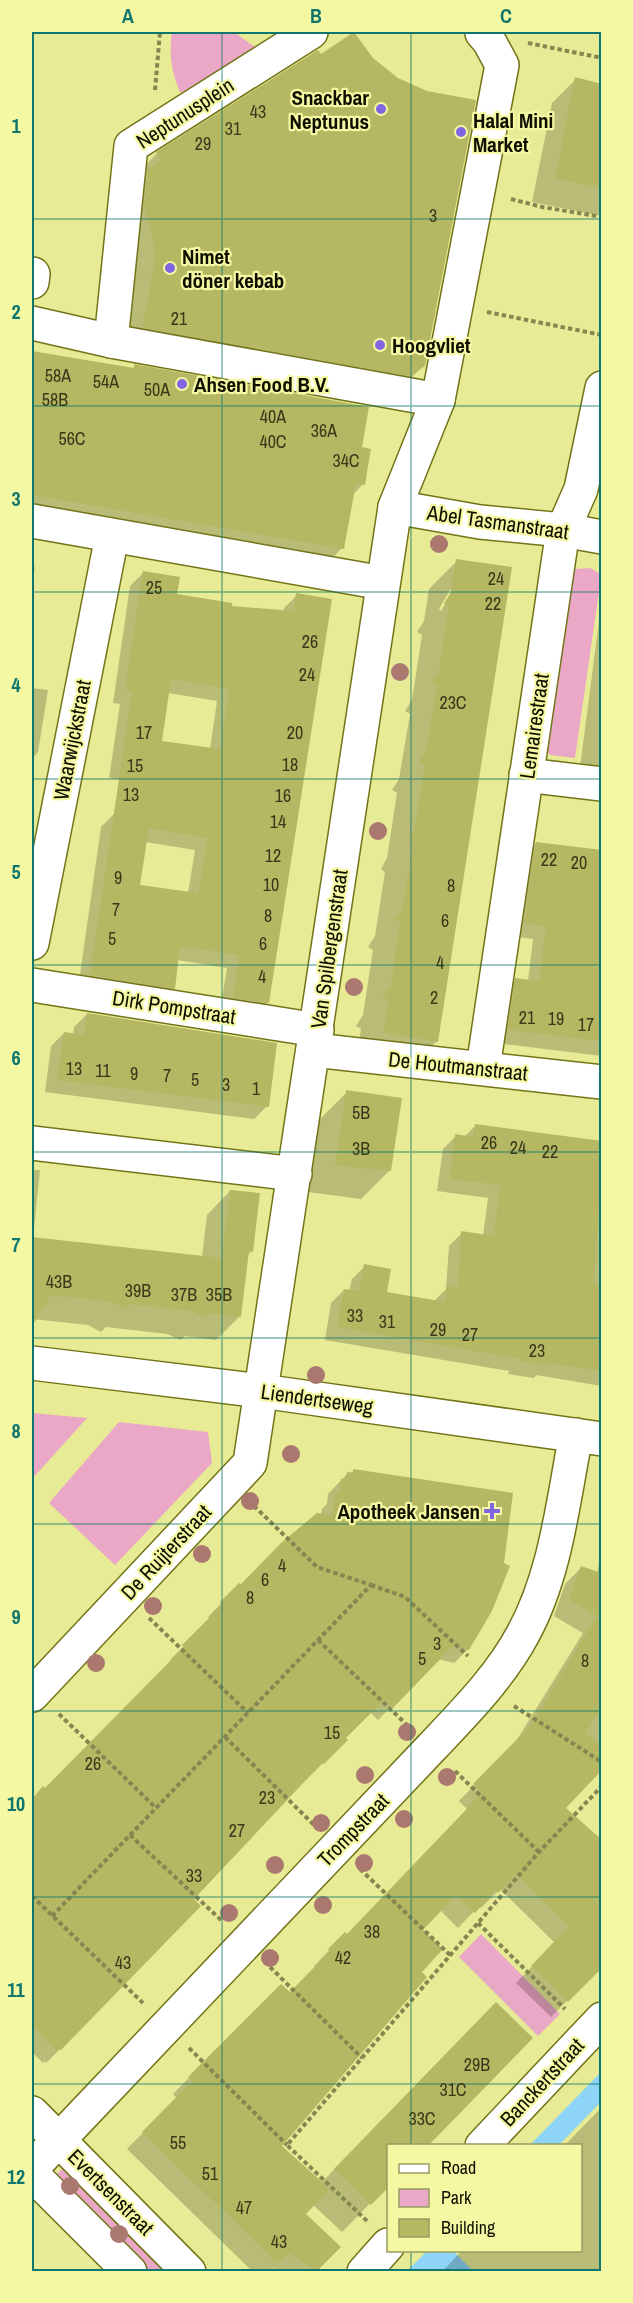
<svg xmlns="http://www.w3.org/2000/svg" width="633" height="2303" viewBox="0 0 633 2303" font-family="'Archivo Narrow',sans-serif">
<rect width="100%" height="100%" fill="#e8eb95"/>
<g fill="#eaa8c6">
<path d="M172,32H234L262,52L196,90L180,92C171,72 169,53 172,32Z"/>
<path d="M590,568L599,573L601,578L575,758L550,755L546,750L570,575L575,569Z"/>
<path d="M32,1413L87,1418L32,1479Z"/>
<path d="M119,1422L208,1432L212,1463L115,1565L49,1503Z"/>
<path d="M481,1934L560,2014L538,2036L459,1957Z"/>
<path d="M62,2169L69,2171L172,2271H141L55,2175Z"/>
</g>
<g fill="#8dd4f6">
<path d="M601,2072V2102L559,2145H530Z"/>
<path d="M427,2251H457L455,2253L473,2271H407Z"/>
</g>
<g fill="#0003" fill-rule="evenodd">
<path d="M320,56L424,365L400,389L119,351L134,177L157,153Z"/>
<path d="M576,79L602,84V216L532,202L552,103Z"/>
<path d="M32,352L131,369L135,366L360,448L363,484L352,496L342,548L319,572L32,522Z"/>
<path d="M457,561L437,1041L409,1069L356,1061L361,1029L356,1026L363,1015L373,950L368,947L375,936L385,872L381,869L387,858L397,793L392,790L399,779L410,714L405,711L412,700L422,635L417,632L424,621L429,589ZM450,590H454L441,611L439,609Z"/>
<path d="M32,566L35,567L32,586Z"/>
<path d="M143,573L175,595L230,607L283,611L284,608L297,595L267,1003L254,1016L220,1010L227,968L177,960L174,988L161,1001L78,988L101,827L145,783L109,778L120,704L113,703L130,586ZM168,693L217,701L210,749L160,742ZM145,842L195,850L188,893L138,886Z"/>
<path d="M602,598V777L579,775Z"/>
<path d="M32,688L48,690L38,752L32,759Z"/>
<path d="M536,843L602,852V1056L495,1043L502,993L516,980L528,981L533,939L511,936L523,857Z"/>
<path d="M87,1014L267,1106L254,1119L45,1092L51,1046L64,1033L73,1035L74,1027Z"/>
<path d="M347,1092L389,1171L361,1199L308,1192L319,1120Z"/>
<path d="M475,1126L602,1144V1386L536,1375L534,1378L508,1374L509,1371L325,1340L331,1303L344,1290L349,1291L352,1279L365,1266L386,1293L434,1301L446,1289L449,1246L462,1233L483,1236L488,1198L437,1191L443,1149L456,1136L464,1137Z"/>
<path d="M32,1170H40L33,1239L202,1257L207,1215L230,1191L252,1251L246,1256L240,1316L216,1340L185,1336L181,1340L167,1334L106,1327L101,1332L88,1325L32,1319Z"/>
<path d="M354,1471L468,1649L454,1663L438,1659L378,1720L370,1712L344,1738L346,1740L309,1777L308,1776L192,1899L60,2049L46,2063L45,2061L43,2063L32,2052V1800L43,1788L45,1790L172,1662L170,1660L210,1619L208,1617L239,1585L241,1586L321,1515L322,1509L327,1504L328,1494L347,1474Z"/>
<path d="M602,1548V1766L564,1808L602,1965L551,2017L516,1983L555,1943L500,1889L481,1908L479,1906L458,1928L440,1910L421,1930L420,1972L280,2146L321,2183L468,2032L531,2038L427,2146H388V2185L342,2232L313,2205L304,2215L339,2247L315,2272H278L272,2268L268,2272H253L127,2149L177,2098L173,2094L281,1986L289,1994L315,1968L314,1966L345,1934L346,1936L468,1810L459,1801L515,1743L583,1633L554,1616L565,1584L581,1568L597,1573Z"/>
<path d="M602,2107V2272H442L462,2250H580V2146H564Z"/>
</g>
<g fill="#b5b763" fill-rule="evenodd">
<path d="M354,32L373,58L398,78L427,91L476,100L425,366L410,376L142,328L155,261L152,233L144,207L148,169L161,160L156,152L318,50L321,54Z"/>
<path d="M575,77L602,84V188L555,178Z"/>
<path d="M32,351L134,368V364L369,407L362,447L371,449L367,472L365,485L356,483L344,549L32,495Z"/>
<path d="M456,559L512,567L438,1042L384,1033L388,1001L383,997L391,985L400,922L395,919L403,907L413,844L408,840L415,828L425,765L419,762L427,749L437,686L432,683L439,671L449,607L444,604L451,592Z"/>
<path d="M143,571L180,577L177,594L232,603V606L294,611L296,593L332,599L269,1003L233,998L239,955L180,946L175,989L90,975L132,691L125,690ZM171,679L229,689L220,749L162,741ZM149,828L208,838L198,893L140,885Z"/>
<path d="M536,842L602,850V1041L508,1030L515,978L539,981L546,926L524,923Z"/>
<path d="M87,1013L277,1043L269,1107L57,1080L64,1032L84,1035Z"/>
<path d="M346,1090L402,1098L391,1171L335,1165Z"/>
<path d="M475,1124L602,1141V1206H599L594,1285L602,1286V1371L549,1363L548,1366L520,1361L521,1359L337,1327L344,1289L359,1291L364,1264L391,1269L387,1292L445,1302L447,1286L458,1288L461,1231L494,1236L500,1185L450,1179L455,1134L473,1137Z"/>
<path d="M230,1190L260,1193L253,1252L249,1251L241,1317L209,1313L206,1318L191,1311L130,1304L126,1309L112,1302L51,1295L32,1326V1237L222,1258Z"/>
<path d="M353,1469L513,1493L504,1563L510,1566L492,1611L469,1650L453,1646L393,1708L384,1700L346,1738L348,1740L324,1764L322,1763L194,1899L201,1906L61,2050L59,2049L57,2051L32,2025V1799L43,1786L45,1788L184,1647L182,1645L222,1605L220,1602L239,1583L241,1584L281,1543L317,1513L332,1516L335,1493L339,1494L341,1479H346L347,1472L353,1473Z"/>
<path d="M581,1566L602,1573V1706L585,1734L602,1745V1770L566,1808L602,1840V1968L568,2002L531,1966L569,1926L515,1873L498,1893L495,1890L475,1913L456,1895L423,1930L443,1949L422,1972L427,1977L282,2146L330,2189L306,2214L341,2247L317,2271L289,2253L279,2262L277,2261L276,2262L142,2132L192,2081L188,2077L281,1984L290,1992L330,1951L328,1949L345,1932L347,1934L482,1793L473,1784L531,1725L597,1616L569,1600Z"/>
<path d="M496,2002L533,2038L429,2145H388V2188L371,2205L334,2169Z"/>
</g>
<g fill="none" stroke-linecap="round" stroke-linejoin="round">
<defs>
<g id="minor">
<path d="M32,282L33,274"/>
<path d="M32,323L111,341L438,400"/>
<path d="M111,341L131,146L311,32"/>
<path d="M395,507L480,522L563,530L602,537"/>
<path d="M32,521L383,583"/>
<path d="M526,775L602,784"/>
<path d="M32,943L112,536"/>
<path d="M32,985L317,1030"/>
<path d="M314,1050L602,1082"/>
<path d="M483,1068L563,530L581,489L602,388"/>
<path d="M32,1143L295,1174"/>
<path d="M32,1363L261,1391L602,1439"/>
<path d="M32,1695L250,1463L395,507L438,400L502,65L489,41L482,33"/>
<path d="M32,2113L189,2272"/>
<path d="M482,2146L602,2019"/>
<path d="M32,2168L431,1748C464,1713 500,1677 523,1634C556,1574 563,1501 576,1435"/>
<path d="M32,2174L130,2272"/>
<path d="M364,2272L388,2245"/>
</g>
</defs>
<use href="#minor" stroke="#737419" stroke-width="36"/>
<g stroke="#858751" stroke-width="4" stroke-dasharray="4.5 3" stroke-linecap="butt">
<path d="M528,43L602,58"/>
<path d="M155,90L160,32"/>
<path d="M511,199L542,207L602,217"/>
<path d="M487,312L602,335"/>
<path d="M371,1585L405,1597L468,1656"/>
<path d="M149,1618L248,1713"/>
<path d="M318,1640L407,1725"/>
<path d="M514,1706L602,1762"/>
<path d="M59,1714L156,1808"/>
<path d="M225,1737L314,1825"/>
<path d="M455,1771L539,1852"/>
<path d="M130,1835L221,1920"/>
<path d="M360,1869L450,1955"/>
<path d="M32,1896L143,2003"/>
<path d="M52,1916L371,1585L317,1567L254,1506"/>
<path d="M478,1923L565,2009"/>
<path d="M270,1967L362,2058"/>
<path d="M189,2048L287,2145"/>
<path d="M367,2221L287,2145L539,1852L602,1786"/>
</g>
<use href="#minor" stroke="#fff" stroke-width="33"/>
</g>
<g fill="#aa786f">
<circle cx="439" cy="544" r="9"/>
<circle cx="400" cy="672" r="9"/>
<circle cx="378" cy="831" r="9"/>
<circle cx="354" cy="987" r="9"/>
<circle cx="316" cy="1375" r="9"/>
<circle cx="291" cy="1454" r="9"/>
<circle cx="250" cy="1501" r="9"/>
<circle cx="202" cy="1554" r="9"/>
<circle cx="153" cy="1606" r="9"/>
<circle cx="96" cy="1663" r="9"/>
<circle cx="407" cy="1732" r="9"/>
<circle cx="365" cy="1775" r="9"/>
<circle cx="447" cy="1777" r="9"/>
<circle cx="404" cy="1819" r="9"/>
<circle cx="321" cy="1823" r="9"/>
<circle cx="364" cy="1863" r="9"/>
<circle cx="275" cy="1865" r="9"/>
<circle cx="323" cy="1905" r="9"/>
<circle cx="229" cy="1913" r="9"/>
<circle cx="270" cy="1958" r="9"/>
<circle cx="70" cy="2186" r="9"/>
<circle cx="119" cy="2234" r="9"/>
</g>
<path fill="none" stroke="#0f766e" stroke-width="1.5" stroke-opacity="0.55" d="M222,32V2272M411,32V2146M32,219H602M32,406H602M32,592H602M32,779H602M32,965H602M32,1152H602M32,1338H602M32,1524H602M32,1711H602M32,1897H602M32,2084H602M411,2250V2272"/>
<g fill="#8166e1" stroke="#f5f8a2" stroke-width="2">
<circle cx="381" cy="109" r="6"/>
<circle cx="461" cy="132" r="6"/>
<circle cx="170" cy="268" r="6"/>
<circle cx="380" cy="345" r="6"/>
<circle cx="182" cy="384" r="6"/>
<path d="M489 1502h6v6h6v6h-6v6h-6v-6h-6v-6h6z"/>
</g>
<g text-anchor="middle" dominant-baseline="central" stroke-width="4.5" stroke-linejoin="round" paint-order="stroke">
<g font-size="18" fill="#383919">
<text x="258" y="111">43</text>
<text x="233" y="128">31</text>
<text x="203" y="143">29</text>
<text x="433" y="215">3</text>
<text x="179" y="318">21</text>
<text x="58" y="375">58A</text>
<text x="106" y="381">54A</text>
<text x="157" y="389">50A</text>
<text x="55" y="399">58B</text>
<text x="273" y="416">40A</text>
<text x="324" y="430">36A</text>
<text x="72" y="438">56C</text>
<text x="273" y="441">40C</text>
<text x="346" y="460">34C</text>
<text x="496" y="578">24</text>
<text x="154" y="587">25</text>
<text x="493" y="603">22</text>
<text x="310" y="641">26</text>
<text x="307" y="674">24</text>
<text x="453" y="702">23C</text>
<text x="144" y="732">17</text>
<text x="295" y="732">20</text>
<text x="290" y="764">18</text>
<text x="135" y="765">15</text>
<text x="131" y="794">13</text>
<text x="283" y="795">16</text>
<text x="278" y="821">14</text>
<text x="273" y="855">12</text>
<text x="549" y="859">22</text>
<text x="579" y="862">20</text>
<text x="118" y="877">9</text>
<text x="271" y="884">10</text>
<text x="451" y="885">8</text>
<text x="116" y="909">7</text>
<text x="268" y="915">8</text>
<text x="445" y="920">6</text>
<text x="112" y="938">5</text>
<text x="263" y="943">6</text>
<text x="440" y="962">4</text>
<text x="262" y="976">4</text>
<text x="434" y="997">2</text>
<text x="527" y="1017">21</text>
<text x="556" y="1018">19</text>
<text x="586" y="1024">17</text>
<text x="74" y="1068">13</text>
<text x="103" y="1070">11</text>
<text x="134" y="1073">9</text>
<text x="167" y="1075">7</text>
<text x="195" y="1079">5</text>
<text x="226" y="1084">3</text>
<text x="256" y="1088">1</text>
<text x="361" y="1112">5B</text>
<text x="489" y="1142">26</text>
<text x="518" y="1147">24</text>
<text x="361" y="1148">3B</text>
<text x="550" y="1151">22</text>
<text x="59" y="1281">43B</text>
<text x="138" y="1290">39B</text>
<text x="184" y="1294">37B</text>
<text x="219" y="1294">35B</text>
<text x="355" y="1315">33</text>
<text x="387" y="1321">31</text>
<text x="438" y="1329">29</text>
<text x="470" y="1334">27</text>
<text x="537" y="1350">23</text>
<text x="282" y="1565">4</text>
<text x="265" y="1579">6</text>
<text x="250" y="1597">8</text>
<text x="437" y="1643">3</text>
<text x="422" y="1658">5</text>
<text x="585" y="1660">8</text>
<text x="332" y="1732">15</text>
<text x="93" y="1763">26</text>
<text x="267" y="1797">23</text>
<text x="237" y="1830">27</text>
<text x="194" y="1875">33</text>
<text x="372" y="1931">38</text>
<text x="343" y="1957">42</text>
<text x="123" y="1962">43</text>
<text x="477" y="2064">29B</text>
<text x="453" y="2089">31C</text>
<text x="422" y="2118">33C</text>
<text x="178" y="2142">55</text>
<text x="210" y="2173">51</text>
<text x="244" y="2207">47</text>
<text x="279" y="2241">43</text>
</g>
<g font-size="21" font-weight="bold" fill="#0f0f00" stroke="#f5f8a2" text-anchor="start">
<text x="369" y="97" text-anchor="end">Snackbar<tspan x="369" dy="24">Neptunus</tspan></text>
<text x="473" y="120">Halal Mini<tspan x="473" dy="24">Market</tspan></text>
<text x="182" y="256">Nimet<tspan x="182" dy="24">döner kebab</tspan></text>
<text x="392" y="345">Hoogvliet</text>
<text x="194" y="384">Ahsen Food B.V.</text>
<text x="480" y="1511" text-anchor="end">Apotheek Jansen</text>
</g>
<g font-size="21" fill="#0f0f00" stroke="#f5f8a2">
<text transform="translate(185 113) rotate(-33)">Neptunusplein</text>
<text transform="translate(498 522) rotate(8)">Abel Tasmanstraat</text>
<text transform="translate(534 726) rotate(-82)">Lemairestraat</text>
<text transform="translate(72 740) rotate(-79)">Waarwijckstraat</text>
<text transform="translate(329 949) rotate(-82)">Van Spilbergenstraat</text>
<text transform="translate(174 1007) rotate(9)">Dirk Pompstraat</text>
<text transform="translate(458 1066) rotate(6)">De Houtmanstraat</text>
<text transform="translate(317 1399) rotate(8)">Liendertseweg</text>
<text transform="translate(166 1552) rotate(-47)">De Ruijterstraat</text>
<text transform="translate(353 1830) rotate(-46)">Trompstraat</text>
<text transform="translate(542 2082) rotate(-47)">Banckertstraat</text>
<text transform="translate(111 2192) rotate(45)">Evertsenstraat</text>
</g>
</g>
<rect width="633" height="2303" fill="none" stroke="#f5f8a2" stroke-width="66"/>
<rect x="387" y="2144" width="195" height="108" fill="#f5f8a2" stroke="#999b61" stroke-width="1.5"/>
<rect x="399" y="2164" width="30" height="9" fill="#ffffff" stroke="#999b61" stroke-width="1.5"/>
<text x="441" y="2174" font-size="18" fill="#0f0f00">Road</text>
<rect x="399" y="2189" width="30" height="18" fill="#eaa8c6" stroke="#999b61" stroke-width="1.5"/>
<text x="441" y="2204" font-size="18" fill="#0f0f00">Park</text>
<rect x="399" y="2219" width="30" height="18" fill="#b5b763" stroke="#999b61" stroke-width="1.5"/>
<text x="441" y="2234" font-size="18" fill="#0f0f00">Building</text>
<rect x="33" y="33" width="567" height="2237" fill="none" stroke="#0f766e" stroke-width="2"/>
<g font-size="20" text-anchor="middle" font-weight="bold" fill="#0f766e">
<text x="128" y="23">A</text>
<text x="316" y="23">B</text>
<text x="506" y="23">C</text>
<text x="16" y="133">1</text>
<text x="16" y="319">2</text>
<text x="16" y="506">3</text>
<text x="16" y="692">4</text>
<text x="16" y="879">5</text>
<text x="16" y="1065">6</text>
<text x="16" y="1252">7</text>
<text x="16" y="1438">8</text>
<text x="16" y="1624">9</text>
<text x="16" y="1811">10</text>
<text x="16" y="1997">11</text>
<text x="16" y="2184">12</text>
</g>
</svg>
